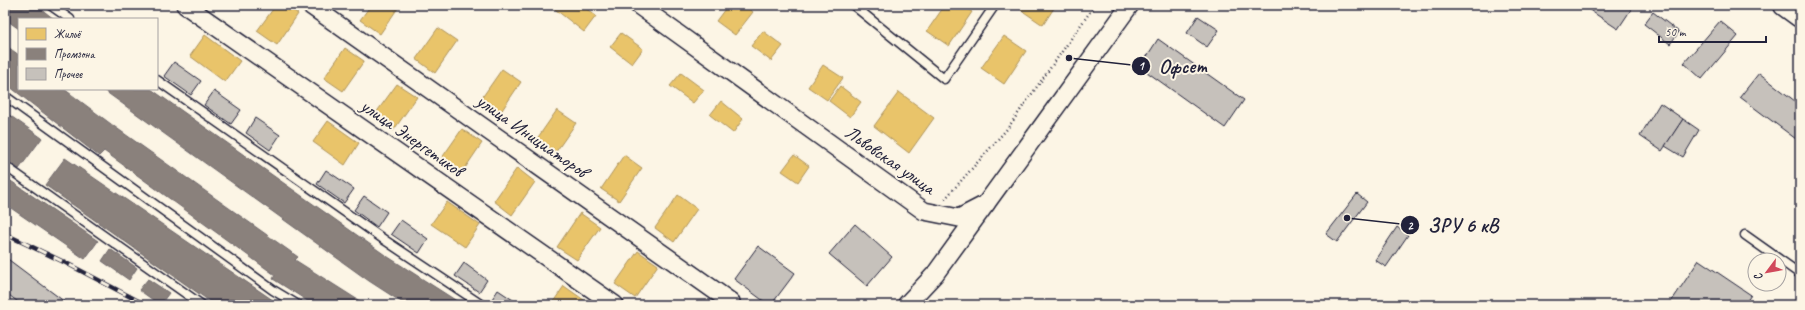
<svg xmlns="http://www.w3.org/2000/svg" width="1805" height="310" viewBox="0 0 1805 310" font-family="Caveat,sans-serif">
<rect width="100%" height="100%" fill="#fcf5e5"/>
<filter id="ink" filterUnits="userSpaceOnUse"><feTurbulence type="fractalNoise" baseFrequency=".025" numOctaves="2"/><feDisplacementMap in="SourceGraphic" scale="8" xChannelSelector="R" yChannelSelector="G"/><feConvolveMatrix kernelMatrix="1 2 1 2 8 2 1 2 1" color-interpolation-filters="sRGB"/></filter>
<g filter="url(#ink)">
<g fill="#e9c46a" stroke="#ad935c">
<path d="M276,5H286L298,14L277,45L257,31Z"/>
<path d="M371,5H400L380,34L360,20Z"/>
<path d="M552,5H581L596,16L584,32L551,6Z"/>
<path d="M728,5H744L753,12L735,35L716,21Z"/>
<path d="M945,5H961L972,12L949,46L927,31Z"/>
<path d="M1024,5H1056L1043,25L1021,10Z"/>
<path d="M438,28L457,41L435,73L416,59Z"/>
<path d="M763,31L783,46L771,61L751,46Z"/>
<path d="M621,33L643,49L632,64L610,47Z"/>
<path d="M205,35L240,61L225,82L190,56Z"/>
<path d="M1004,36L1026,51L1004,84L981,68Z"/>
<path d="M345,48L364,61L343,91L324,78Z"/>
<path d="M823,65L843,78L827,100L808,87Z"/>
<path d="M502,69L521,82L498,116L479,102Z"/>
<path d="M681,73L704,90L693,103L670,86Z"/>
<path d="M397,84L417,97L393,131L373,117Z"/>
<path d="M840,86L861,102L850,117L829,101Z"/>
<path d="M899,92L934,118L909,153L874,126Z"/>
<path d="M721,101L743,119L733,133L710,115Z"/>
<path d="M557,110L576,123L553,156L534,143Z"/>
<path d="M328,121L359,143L345,165L313,142Z"/>
<path d="M462,129L482,143L459,177L439,162Z"/>
<path d="M624,155L642,168L619,201L601,189Z"/>
<path d="M794,155L809,166L798,182L782,171Z"/>
<path d="M517,168L535,182L512,215L494,201Z"/>
<path d="M678,195L697,209L674,242L655,228Z"/>
<path d="M447,202L480,225L465,247L431,224Z"/>
<path d="M580,213L600,227L577,260L557,247Z"/>
<path d="M638,251L658,265L635,298L615,284Z"/>
<path d="M564,286L591,305H551Z"/>
</g>
<g fill="#8a817c" stroke="#6b6468">
<path d="M5,5H36L54,19H19V29L5,19Z"/>
<path d="M5,45L19,55V89H64L115,127L298,257L295,260L366,305H314L273,279L275,275L104,151L99,156L5,83Z"/>
<path d="M102,89H151L385,255L463,305H406L369,281Z"/>
<path d="M5,112L42,138L19,169L5,159Z"/>
<path d="M65,158L280,305H215L45,185Z"/>
<path d="M5,177L98,241L85,259L5,204Z"/>
<path d="M110,249L137,268L129,280L102,261Z"/>
<path d="M148,279L169,293L160,305L139,290Z"/>
</g>
<g fill="#c6c1bb" stroke="#22223b">
<path d="M1582,5H1634L1618,29Z"/>
<path d="M1653,12L1679,32L1670,44L1644,24Z"/>
<path d="M1198,16L1219,30L1207,47L1187,33Z"/>
<path d="M1720,21L1738,36L1702,79L1684,63Z"/>
<path d="M1158,39L1244,100L1225,128L1140,67Z"/>
<path d="M174,62L201,81L191,95L164,76Z"/>
<path d="M1759,73L1800,105V142L1740,97Z"/>
<path d="M214,91L241,110L231,124L204,105Z"/>
<path d="M1660,103L1683,119L1662,151L1640,136Z"/>
<path d="M255,118L280,135L270,150L246,133Z"/>
<path d="M1683,119L1699,130L1683,157L1665,146Z"/>
<path d="M326,170L354,189L344,203L317,184Z"/>
<path d="M1357,194L1367,202L1337,242L1326,234Z"/>
<path d="M364,196L387,212L377,227L354,210Z"/>
<path d="M401,220L428,239L419,253L391,234Z"/>
<path d="M855,224L892,257L867,286L829,254Z"/>
<path d="M1397,227L1408,235L1386,267L1375,260Z"/>
<path d="M758,246L795,273L771,305H769L734,279Z"/>
<path d="M5,257L69,305H22L5,292Z"/>
<path d="M1699,260L1751,295L1744,305H1669Z"/>
<path d="M464,263L487,280L479,292L455,276Z"/>
<path d="M498,290L519,304L518,305H495L490,302Z"/>
</g>
<g fill="none" stroke-linecap="round" stroke-linejoin="round">
<defs>
<g id="service">
<path d="M50,5L70,19"/>
<path d="M853,5L944,79L995,5"/>
<path d="M157,80L386,241L482,305"/>
<path d="M5,96L273,290L298,305"/>
<path d="M5,166L202,305"/>
<path d="M1745,235L1800,274"/>
</g>
<g id="minor">
<path d="M185,5L615,305"/>
<path d="M310,5L731,302"/>
<path d="M638,5L924,211L959,218L986,204"/>
<path d="M906,305L935,274L1130,5"/>
</g>
<path id="primary" d="M1785,5L1800,16"/>
</defs>
<use href="#service" stroke="#22223b" stroke-width="11"/>
<use href="#minor" stroke="#22223b" stroke-width="20"/>
<use href="#primary" stroke="#22223b" stroke-width="25"/>
<path stroke="#22223b" stroke-width="2.5" stroke-dasharray="1 3" stroke-linecap="butt" d="M945,199L1007,129L1095,5"/>
<use href="#service" stroke="#fcf5e5" stroke-width="8"/>
<use href="#minor" stroke="#fcf5e5" stroke-width="17"/>
<use href="#primary" stroke="#fcf5e5" stroke-width="22"/>
<defs>
<path id="rail" d="M5,234L66,263L146,305"/>
</defs>
<use href="#rail" stroke="#22223b" stroke-width="4.5"/>
<use href="#rail" stroke="#fcf5e5" stroke-width="3" stroke-dasharray="9" stroke-linecap="butt"/>
</g>
</g>
<g text-anchor="middle" dominant-baseline="central" stroke-width="4" stroke-linejoin="round" paint-order="stroke">
<g font-size="19" fill="#22223b" stroke="#fcf5e5">
<text transform="translate(532 136) rotate(35)">улица Инициаторов</text>
<text transform="translate(412 138) rotate(35)">улица Энергетиков</text>
<text transform="translate(890 160) rotate(35)">Львовская улица</text>
</g>
</g>
<path fill="none" stroke="#22223b" stroke-width="1.5" d="M1069 58L1141 66M1347 218L1410 225"/>
<g fill="#22223b" stroke="#fcf5e5" stroke-width="1.5">
<circle cx="1069" cy="58" r="4"/>
<circle cx="1347" cy="218" r="4"/>
<circle cx="1141" cy="66" r="10"/>
<circle cx="1410" cy="225" r="10"/>
</g>
<g font-size="12" text-anchor="middle" font-weight="bold" fill="#fff">
<text x="1141" y="70">1</text>
<text x="1410" y="230">2</text>
</g>
<g font-size="20" text-anchor="middle" font-weight="bold" fill="#22223b" stroke="#fcf5e5" stroke-width="4" stroke-linejoin="round" paint-order="stroke">
<text x="1183" y="73">Офсет</text>
<text x="1463" y="232">ЗРУ 6 кВ</text>
</g>
<rect width="1805" height="310" fill="none" stroke="#fcf5e5" stroke-width="20"/>
<rect x="10" y="10" width="1785" height="290" fill="none" stroke="#22223b" stroke-width="1.5" filter="url(#ink)"/>
<rect x="18" y="18" width="140" height="72" fill="#fcf5e5" stroke="#a5a1a1"/>
<rect x="26" y="28" width="20" height="12" fill="#e9c46a" stroke="#a5a1a1"/>
<text x="54" y="38" font-size="12" fill="#22223b">Жильё</text>
<rect x="26" y="48" width="20" height="12" fill="#8a817c" stroke="#a5a1a1"/>
<text x="54" y="58" font-size="12" fill="#22223b">Промзона</text>
<rect x="26" y="68" width="20" height="12" fill="#c6c1bb" stroke="#a5a1a1"/>
<text x="54" y="78" font-size="12" fill="#22223b">Прочее</text>
<g transform="translate(1767 272) rotate(238)"><circle r="19" fill="#fcf5e5" stroke="#a5a1a1"/>
<path d="M0-3L7 15L0 10L-7 15Z" fill="#d1495b"/>
<text y="-6" font-size="11" font-weight="bold" text-anchor="middle" fill="#22223b">С</text>
</g>
<path d="M1659 36v6h107v-6" fill="none" stroke="#22223b" stroke-width="2"/>
<text x="1665" y="36" font-size="12" fill="#22223b" stroke="#fcf5e5" stroke-width="3" paint-order="stroke">50 m</text>
</svg>
